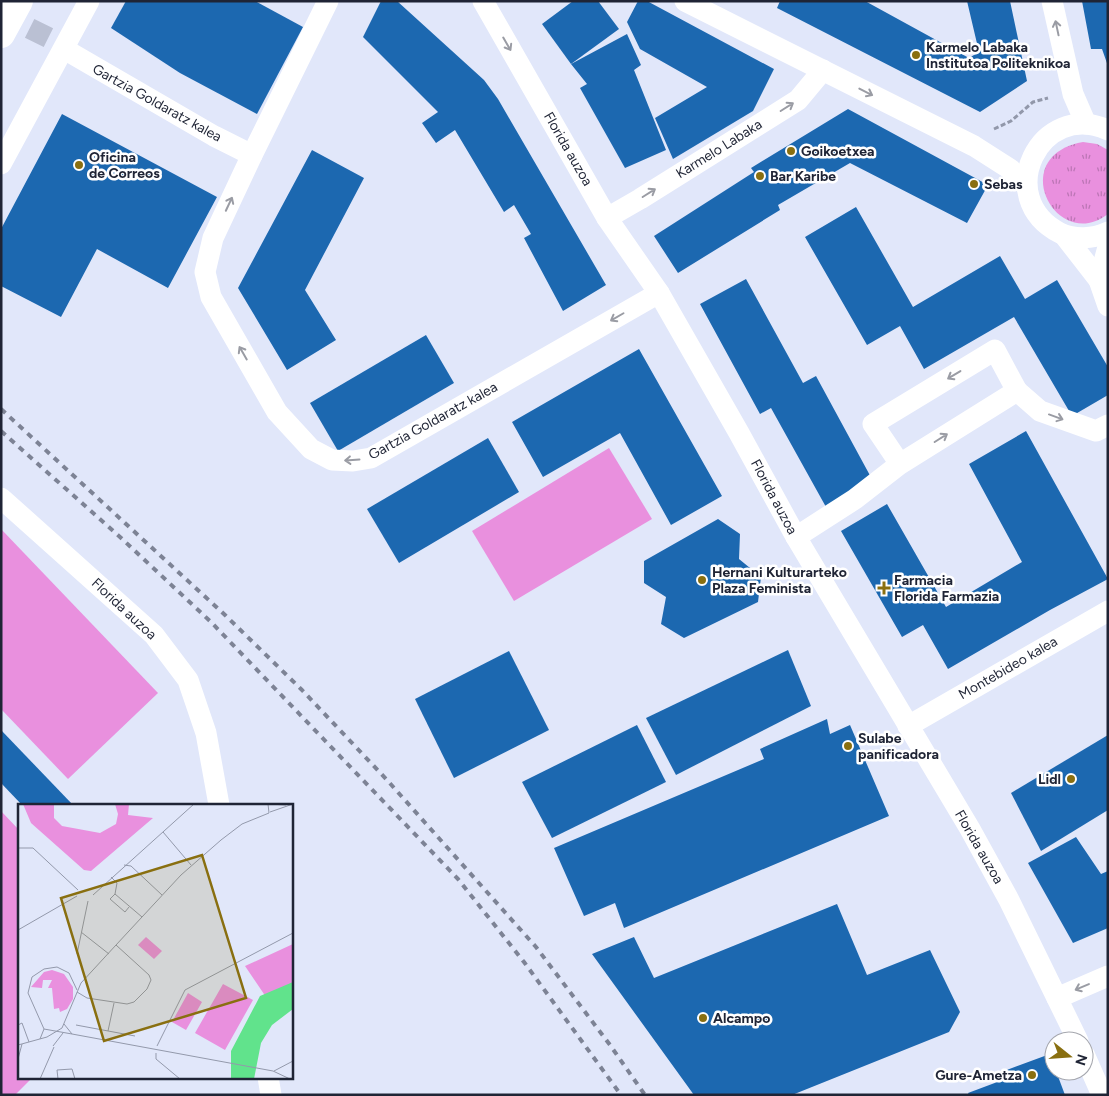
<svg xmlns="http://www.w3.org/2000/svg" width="1109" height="1096" viewBox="0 0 1109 1096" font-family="Figtree,sans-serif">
<defs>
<pattern id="grass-tufts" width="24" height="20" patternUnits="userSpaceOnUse" patternTransform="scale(1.25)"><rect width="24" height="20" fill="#e990de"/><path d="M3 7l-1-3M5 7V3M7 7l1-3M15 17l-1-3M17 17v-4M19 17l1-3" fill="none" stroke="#bc75b5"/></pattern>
</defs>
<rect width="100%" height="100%" fill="#e1e7fa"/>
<path fill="url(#grass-tufts)" d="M1083,142L1097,144L1108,150V214C1056,254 1005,156 1083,142Z"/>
<g fill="#e990de">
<path d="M609,448L652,519L514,601L472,531Z"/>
<path d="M1,529L158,693L68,779L1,709Z"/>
<path d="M1,811L19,830V1077H33L15,1095H1Z"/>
</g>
<g fill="#1c68b0">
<path d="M126,1H255L303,27L257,114L180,73L111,28Z"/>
<path d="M381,1H397L484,80L498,99L606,285L563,311L524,238L531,234L514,205L504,212L455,130L436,143L422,123L438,112L363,37Z"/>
<path d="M573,1H598L619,29L571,64L542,24Z"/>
<path d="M638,1H647L774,69L753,111L673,159L655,118L707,87L640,49L627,22Z"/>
<path d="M780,1H865L969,58L979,52L967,1H1010L1027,81L980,112L777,8Z"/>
<path d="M1082,1H1108V66L1102,49H1091Z"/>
<path d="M627,34L641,65L634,70L666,150L625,168L580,88L587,84L571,64Z"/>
<path d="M848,109L988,185L967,223L850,163L778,205L780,210L678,273L654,236L754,172L751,168Z"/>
<path d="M62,114L217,197L168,288L97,249L61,317L1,286V229Z"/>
<path d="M312,150L364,178L305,290L336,340L287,370L238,288Z"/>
<path d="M856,207L913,307L1000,256L1025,299L1057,280L1108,367V395L1072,416L1014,317L924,369L900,326L867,345L805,237Z"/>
<path d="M746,279L803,383L816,376L873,481L826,507L771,408L760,414L700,304Z"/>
<path d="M426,335L454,383L338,451L310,403Z"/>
<path d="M639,349L722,496L671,525L620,433L543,477L512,422Z"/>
<path d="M1026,431L1108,579L1050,610L948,669L923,625L902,637L841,531L887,504L946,607L1022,562L969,464Z"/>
<path d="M488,438L519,492L399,563L367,509Z"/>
<path d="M718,519L740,534L739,559L761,577L758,602L684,638L661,624L666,597L644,583V561Z"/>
<path d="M788,650L811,706L676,775L646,718Z"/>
<path d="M509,651L549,730L454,778L415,699Z"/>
<path d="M827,719L830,734L850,725L889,816L624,928L615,903L584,916L554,848L764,759L760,749Z"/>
<path d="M637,725L666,782L552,838L522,782Z"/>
<path d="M1,730L73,805H22L1,783Z"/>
<path d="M1108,735V810L1041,851L1011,793Z"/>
<path d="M1076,837L1101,874L1108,871V928L1073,943L1028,863Z"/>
<path d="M837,904L867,975L930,950L960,1012L949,1032L792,1095H694L592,954L634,937L654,978Z"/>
<path d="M1050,1054L1054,1065V1071H1056L1065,1095H969L968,1093L1008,1078L1004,1071Z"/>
</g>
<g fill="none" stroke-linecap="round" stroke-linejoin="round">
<path stroke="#bac0d3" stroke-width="21" stroke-dasharray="21 11" stroke-linecap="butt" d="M1,14L55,41"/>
<path stroke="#9298aa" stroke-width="3" stroke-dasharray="5 2.5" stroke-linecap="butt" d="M994,129L1011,121L1033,102L1048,98"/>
<g stroke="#fff" stroke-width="21">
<path d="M328,1L252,155L213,238L205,272L211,297L277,412L311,449L332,460L353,461L371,458L659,293"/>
<path d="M483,1L607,218L659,293L739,433L796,537L970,829L1009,900L1078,1041"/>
<path d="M685,1L974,146L1010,169L1026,185"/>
<path d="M1052,1L1073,94L1086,124"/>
<path d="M64,49L214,136L252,155"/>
<path d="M1108,130C1040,99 992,198 1060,233C1075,240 1093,239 1108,232"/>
<path d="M1,164L89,1"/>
<path d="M607,218L640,199L798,100L823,70"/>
<path d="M1064,235L1099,280"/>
<path d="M1108,247L1099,280L1108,306"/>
<path d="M1017,391L1040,411L1096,431L1108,425"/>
<path d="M1,498L154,635L188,680L206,733L219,805"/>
<path d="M796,537L855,499L900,464L1017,391L995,350L873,424L900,464"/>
<path d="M908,726L1108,611"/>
<path d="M1057,998L1108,976"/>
<path d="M1084,1054L1102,1095"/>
<path d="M268,1077L271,1095"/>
</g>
<path stroke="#fff" stroke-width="28" d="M1,34L19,1"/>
<g stroke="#7d8395" stroke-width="4" stroke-dasharray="6 6" stroke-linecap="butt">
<path d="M1,409L225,615L302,690L387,780L536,947L610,1045L645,1095"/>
<path d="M1,431L120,537L211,622L458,879L524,962L621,1095"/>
</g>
</g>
<defs><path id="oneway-shaft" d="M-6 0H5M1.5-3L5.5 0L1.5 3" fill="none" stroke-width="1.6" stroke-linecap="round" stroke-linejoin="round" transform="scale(1.25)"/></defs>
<g stroke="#9a9ca4">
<use href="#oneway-shaft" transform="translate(1057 28) rotate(-102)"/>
<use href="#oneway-shaft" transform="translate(507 44) rotate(60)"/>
<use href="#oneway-shaft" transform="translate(866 92) rotate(27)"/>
<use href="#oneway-shaft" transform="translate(787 107) rotate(-32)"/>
<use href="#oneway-shaft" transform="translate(649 193) rotate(-32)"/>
<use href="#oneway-shaft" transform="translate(229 204) rotate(-65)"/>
<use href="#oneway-shaft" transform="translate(617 317) rotate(150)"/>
<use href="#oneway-shaft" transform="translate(243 353) rotate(-120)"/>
<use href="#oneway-shaft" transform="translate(954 375) rotate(149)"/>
<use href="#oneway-shaft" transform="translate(1056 417) rotate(20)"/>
<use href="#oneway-shaft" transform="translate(941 438) rotate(-32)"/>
<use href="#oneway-shaft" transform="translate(352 460) rotate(176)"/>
<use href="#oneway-shaft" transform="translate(1082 987) rotate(157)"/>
</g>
<g fill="#896f10" stroke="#fff" stroke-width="2">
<circle cx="916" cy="55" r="5"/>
<circle cx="791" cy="151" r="5"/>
<circle cx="79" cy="165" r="5"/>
<circle cx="760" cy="176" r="5"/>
<circle cx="974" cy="184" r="5"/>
<circle cx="702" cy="580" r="5"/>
<path d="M881.5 580.5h5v5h5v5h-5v5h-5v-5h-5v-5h5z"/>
<circle cx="848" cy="746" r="5"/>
<circle cx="1071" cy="779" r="5"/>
<circle cx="703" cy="1018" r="5"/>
<circle cx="1032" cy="1075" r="5"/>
</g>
<g text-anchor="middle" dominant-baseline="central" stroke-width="5" stroke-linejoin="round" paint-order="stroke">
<g font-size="14" font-weight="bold" fill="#1f2435" stroke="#fff" text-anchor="start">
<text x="926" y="47">Karmelo Labaka<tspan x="926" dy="16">Institutoa Politeknikoa</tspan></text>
<text x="801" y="151">Goikoetxea</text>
<text x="89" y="157">Oficina<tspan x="89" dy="16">de Correos</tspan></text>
<text x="770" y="176">Bar Karibe</text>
<text x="984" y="184">Sebas</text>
<text x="712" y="572">Hernani Kulturarteko<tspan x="712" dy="16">Plaza Feminista</tspan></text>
<text x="894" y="580">Farmacia<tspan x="894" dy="16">Florida Farmazia</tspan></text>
<text x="858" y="738">Sulabe<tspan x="858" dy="16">panificadora</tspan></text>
<text x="1061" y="779" text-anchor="end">Lidl</text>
<text x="713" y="1018">Alcampo</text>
<text x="1022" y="1075" text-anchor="end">Gure-Ametza</text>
</g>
<g font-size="14" fill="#1f2435" stroke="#fff">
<text transform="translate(157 103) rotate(29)">Gartzia Goldaratz kalea</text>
<text transform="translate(568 149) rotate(60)">Florida auzoa</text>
<text transform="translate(719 149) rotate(-32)">Karmelo Labaka</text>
<text transform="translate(433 421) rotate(-29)">Gartzia Goldaratz kalea</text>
<text transform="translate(774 497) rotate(62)">Florida auzoa</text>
<text transform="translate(124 609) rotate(43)">Florida auzoa</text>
<text transform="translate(1008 668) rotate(-30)">Montebideo kalea</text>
<text transform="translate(979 847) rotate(60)">Florida auzoa</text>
</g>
</g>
<g transform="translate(18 804)">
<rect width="275" height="275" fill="#e1e7fa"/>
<path d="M5,0H36V14L44,22L82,29L98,20L100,10L97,0H111L110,11L135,14L73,67L66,66L13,19ZM34,166L46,170L55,183V195L49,205L42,208L41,204L36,205L34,184H30L34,176H25L24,184L13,183L26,168Z" fill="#e990de"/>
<path d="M128,133L144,147L136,155L120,141ZM275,140V184L250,196L227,162ZM205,180L235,196L207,246L177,229ZM170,189L184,198L168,226L154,218Z" fill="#e990de"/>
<path d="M275,178V205L254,221L243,239L236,275H213V247L242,192Z" fill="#61e38c"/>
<path fill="none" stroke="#9399ab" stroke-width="1" d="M251,0L268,1M252,8L275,0M145,28L173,61M0,44H15L60,86M106,61L113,62L144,91M93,73L99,79L97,90M75,91L176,0M111,103L107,108L92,95L97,90L124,113M0,126L59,92M63,128L91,150M59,150L70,97M59,188L69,194L109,200L116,198L129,185L133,176L131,171L98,141M46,220L54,230L255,267L272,275M0,221L4,219L11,238M58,221L117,232M26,225L54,230M90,227L96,199M22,235L26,225L10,189L14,173L26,165L39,163L51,169L59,186M0,241L29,233L44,224L63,179L98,141L163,71L203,36L224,20L251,9L250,0M35,242L45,229M139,242L167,186L275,129M138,249V255L162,275M0,255L4,240M256,267L275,257M22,275L36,243M40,275L39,266L54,265L57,275"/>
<path fill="#896f10" fill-opacity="0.15" stroke="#896f10" stroke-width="2.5" d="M184,51L228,194L86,237L43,94Z"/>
<rect width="275" height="275" fill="none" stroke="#1f2435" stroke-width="2.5"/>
</g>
<rect width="1109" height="1096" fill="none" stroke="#1f2435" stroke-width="5"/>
<g transform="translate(1069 1056) rotate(107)"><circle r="24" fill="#ffffff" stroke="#a5a7ae"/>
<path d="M0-4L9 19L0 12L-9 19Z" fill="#896f10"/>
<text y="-8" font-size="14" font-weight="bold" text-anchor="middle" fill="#1f2435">N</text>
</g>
</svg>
